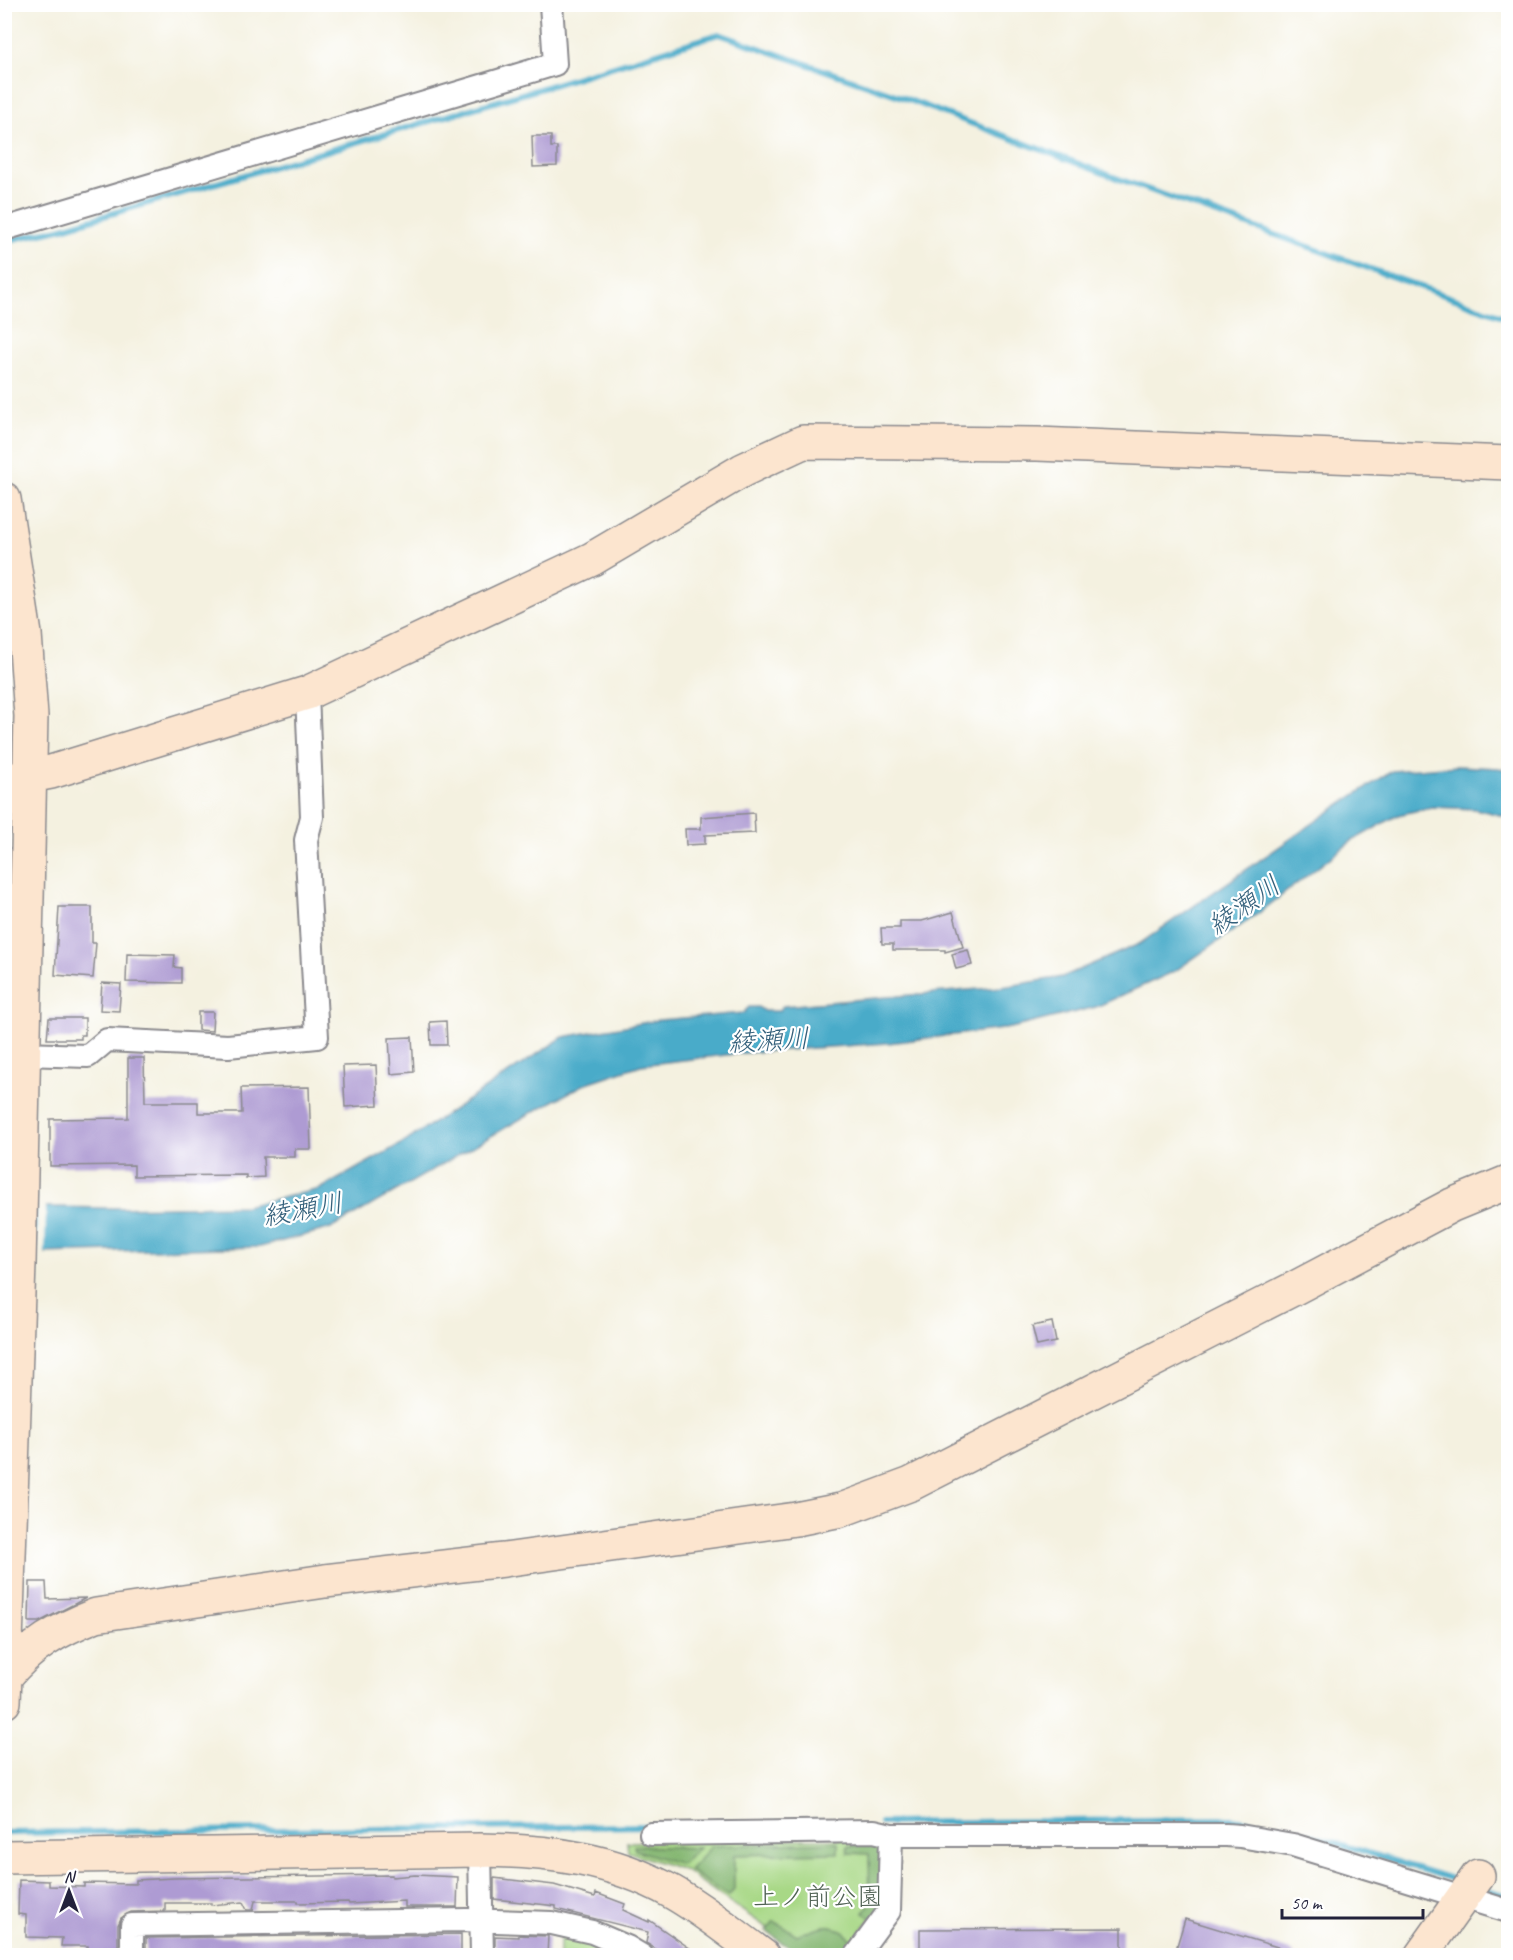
<svg xmlns="http://www.w3.org/2000/svg" width="1513" height="1960" viewBox="0 0 1513 1960" font-family="Caveat,'Klee One',sans-serif">
  <style>
    .green { fill: #a8d886; stroke: #657d60; stroke-width: 1.5 }
    .forest { fill: #86b873; stroke: #546d57; stroke-width: 1.5 }
    .water { fill: #4aabc9; stroke: #366682; stroke-width: 1.5 }
    .pier { fill: #f4f1e0 }
    .lines { fill: none; stroke-linecap: round; stroke-linejoin: round }
    .stream { stroke: #4aabc9; stroke-width: 6 }
    .building { fill: #ae9bd3 }
    .street-casing { stroke: #8b8a8e; stroke-width: 26 }
    .secondary-casing { stroke: #8b8a8e; stroke-width: 36 }
    .street { stroke: #fff; stroke-width: 22 }
    .secondary { stroke: #fce5cf; stroke-width: 33 }
    .labels { text-anchor: middle; stroke-width: 4.5; stroke-linejoin: round; paint-order: stroke }
    .park-label { font-size: 26px; fill: #516255; stroke: #fff }
    .water-label { font-size: 27px; font-style: italic; fill: #34607b; stroke: #fff }
  </style>
  <rect width="100%" height="100%" fill="#fff"/>
  <filter id="ink" filterUnits="userSpaceOnUse"><feTurbulence type="fractalNoise" baseFrequency=".0167" numOctaves="2"/><feDisplacementMap in="SourceGraphic" scale="12" xChannelSelector="R" yChannelSelector="G"/><feConvolveMatrix kernelMatrix="1 2 1 2 8 2 1 2 1" color-interpolation-filters="sRGB"/></filter>
  <filter id="wash" filterUnits="userSpaceOnUse"><feTurbulence type="fractalNoise" baseFrequency=".008" numOctaves="4" result="noise"/><feDisplacementMap in="SourceGraphic" scale="24" xChannelSelector="R" yChannelSelector="G"/><feGaussianBlur stdDeviation="1.35" result="paint"/><feColorMatrix in="noise" values="0 0 0 0 0 0 0 0 0 0 0 0 0 0 0 0 0 1.4 0 .05"/><feComposite in="paint" operator="in"/></filter>
  <g filter="url(#wash)">
    <rect width="100%" height="100%" fill="#f4f1e0"/>
    <path class="green" d="M 873,1838 L 880,1846 L 880,1906 L 843,1955 L 806,1955 L 684,1870 L 628,1852 L 627,1842 Z
      M 560,1935 L 588,1941 L 614,1952 L 614,1955 L 560,1955 Z"/>
    <path class="forest" d="M 838,1842 L 838,1853 L 734,1855 L 734,1890 L 728,1896 L 689,1870 L 712,1846 Z
      M 634,1846 L 699,1848 L 681,1864 L 635,1850 Z
      M 847,1846 L 884,1846 L 884,1905 L 874,1919 L 864,1913 L 870,1902 L 869,1854 L 848,1853 Z
      M 774,1921 L 797,1935 C 828,1924 831,1919 856,1943 L 846,1955 L 800,1955 L 766,1931 Z"/>
    <path class="water" d="M 1457,766 L 1499,768 L 1508,771 L 1508,817 L 1475,809 L 1432,807 L 1398,815 L 1352,841 L 1259,913 L 1175,971 L 1096,1007 L 1011,1028 L 888,1043 L 743,1053 L 641,1065 L 587,1083 L 531,1113 L 332,1228 L 260,1247 L 5,1254 L 4,1206 L 107,1208 L 245,1206 L 320,1189 L 406,1141 L 563,1037 L 659,1020 L 743,1013 L 749,1007 L 758,1007 L 764,1011 L 779,1011 L 783,1006 L 1002,987 L 1062,977 L 1139,944 L 1342,803 L 1392,771 Z"/>
    <path class="pier" d="M 37,1204 L 46,1204 L 45,1255 L 36,1255 Z"/>
    <g class="lines">
      <path class="stream" d="M 4,241 L 59,229 L 539,89 L 719,34 L 896,95 L 1119,179 L 1508,318
        M 881,1823 L 1233,1819 L 1295,1830 L 1462,1882
        M 4,1833 L 652,1826
        M 1480,1888 L 1508,1896"/>
    </g>
    <g id="blocks">
      <path class="building" d="M 532,136 L 551,136 L 551,147 L 557,147 L 557,166 L 533,167 Z
        M 754,813 L 755,833 L 705,835 L 705,844 L 686,845 L 685,829 L 701,829 L 701,817 Z
        M 59,907 L 92,907 L 92,943 L 96,943 L 93,978 L 55,975 Z
        M 953,912 L 963,947 L 945,952 L 945,950 L 893,950 L 893,944 L 882,944 L 881,928 L 900,928 L 900,921 L 922,921 Z
        M 968,950 L 972,965 L 956,969 L 952,954 Z
        M 127,954 L 175,955 L 174,967 L 181,968 L 181,983 L 126,982 Z
        M 102,983 L 121,984 L 119,1011 L 100,1010 Z
        M 198,1012 L 213,1012 L 212,1031 L 198,1030 Z
        M 49,1018 L 85,1018 L 85,1035 L 81,1035 L 81,1039 L 47,1039 Z
        M 446,1021 L 447,1045 L 431,1045 L 430,1022 Z
        M 412,1037 L 414,1072 L 391,1074 L 389,1038 Z
        M 128,1058 L 144,1058 L 145,1102 L 198,1102 L 198,1113 L 242,1113 L 241,1088 L 309,1087 L 311,1149 L 295,1149 L 295,1157 L 263,1157 L 264,1177 L 246,1178 L 246,1175 L 134,1176 L 134,1165 L 50,1166 L 50,1119 L 128,1118 Z
        M 376,1065 L 378,1105 L 345,1107 L 343,1066 Z
        M 1052,1322 L 1056,1342 L 1037,1346 L 1032,1326 Z
        M 30,1582 L 46,1582 L 47,1599 L 86,1598 L 39,1622 L 29,1622 Z
        M 392,1875 L 392,1877 L 415,1875 L 458,1877 L 457,1907 L 405,1907 L 405,1901 L 349,1904 L 348,1902 L 298,1903 L 298,1901 L 255,1901 L 253,1910 L 247,1910 L 243,1902 L 211,1905 L 211,1903 L 165,1903 L 165,1911 L 131,1912 L 121,1918 L 118,1925 L 118,1956 L 88,1956 L 88,1946 L 61,1946 L 62,1938 L 26,1937 L 26,1915 L 18,1914 L 19,1880 L 49,1881 L 49,1886 L 84,1887 L 84,1883 L 136,1884 L 136,1880 L 174,1878 Z
        M 494,1878 L 554,1885 L 595,1897 L 596,1893 L 625,1904 L 623,1910 L 649,1922 L 649,1920 L 701,1956 L 667,1956 L 646,1943 L 648,1932 L 556,1909 L 556,1906 L 494,1899 Z
        M 1185,1919 L 1294,1952 L 1293,1956 L 1174,1956 Z
        M 1122,1928 L 1122,1956 L 920,1956 L 920,1929 Z
        M 461,1934 L 461,1956 L 146,1956 L 146,1938 Z
        M 519,1935 L 548,1936 L 547,1956 L 495,1956 L 495,1936 L 519,1937 Z"/>
    </g>
  </g>
  <g filter="url(#ink)">
    <use href="#blocks" fill-opacity="0" stroke="#8b8a8e" stroke-width="1.5"/>
    <g class="lines">
      <defs>
        <path id="street" d="M 4,229 L 555,64 L 551,4
          M 23,1054 L 88,1056 L 107,1040 L 228,1046 L 317,1037 L 306,840 L 312,817 L 307,693
          M 651,1834 L 874,1831 L 891,1835 L 1226,1835 L 1240,1836 L 1293,1845 L 1508,1911
          M 480,1850 L 482,1956
          M 132,1956 L 132,1925 L 467,1920 L 552,1923 L 592,1932 L 627,1947 L 642,1956
          M 856,1956 L 889,1911 L 891,1835"/>
        <path id="secondary" d="M 4,499 L 25,634 L 31,716 L 19,1264 L 4,1702
          M 4,781 L 51,772 L 307,693 L 592,559 L 743,470 L 803,442 L 1037,444 L 1508,463
          M 5,1677 C 31,1645 58,1630 96,1615 L 325,1581 L 504,1560 L 796,1519 L 841,1510 L 911,1484 L 1293,1289 L 1452,1205 L 1508,1182
          M 4,1857 L 480,1850 C 549,1851 611,1858 672,1892 C 704,1910 733,1934 763,1956
          M 1421,1956 L 1478,1876"/>
      </defs>
      <use href="#street" class="street-casing"/>
      <use href="#secondary" class="secondary-casing"/>
      <use href="#street" class="street"/>
      <use href="#secondary" class="secondary"/>
    </g>
  </g>
  <g class="labels">
    <g class="park-label">
      <text x="818" y="1905">上ノ前公園</text>
    </g>
    <g class="water-label">
      <text transform="translate(1244 905) rotate(-35)" y="9">綾瀬川</text>
      <text transform="translate(769 1040) rotate(-3)" y="9">綾瀬川</text>
      <text transform="translate(303 1209) rotate(-10)" y="9">綾瀬川</text>
    </g>
  </g>
  <rect width="1513" height="1960" fill="none" stroke="#fff" stroke-width="24"/>
  <g transform="translate(69 1891)" stroke="#ffffff" stroke-width="4.5" paint-order="stroke">
  <path d="M0-4.5L10 22L0 15L-10 22Z" fill="#22223b"/>
  <text y="-9" font-size="16" font-weight="bold" text-anchor="middle" fill="#22223b">N</text>
  </g>
  <path d="M1282 1909v9h141v-9" fill="none" stroke="#22223b" stroke-width="3"/>
  <text x="1291" y="1909" font-size="18" fill="#22223b" stroke="#ffffff" stroke-width="4.5" paint-order="stroke">50 m</text>
</svg>
